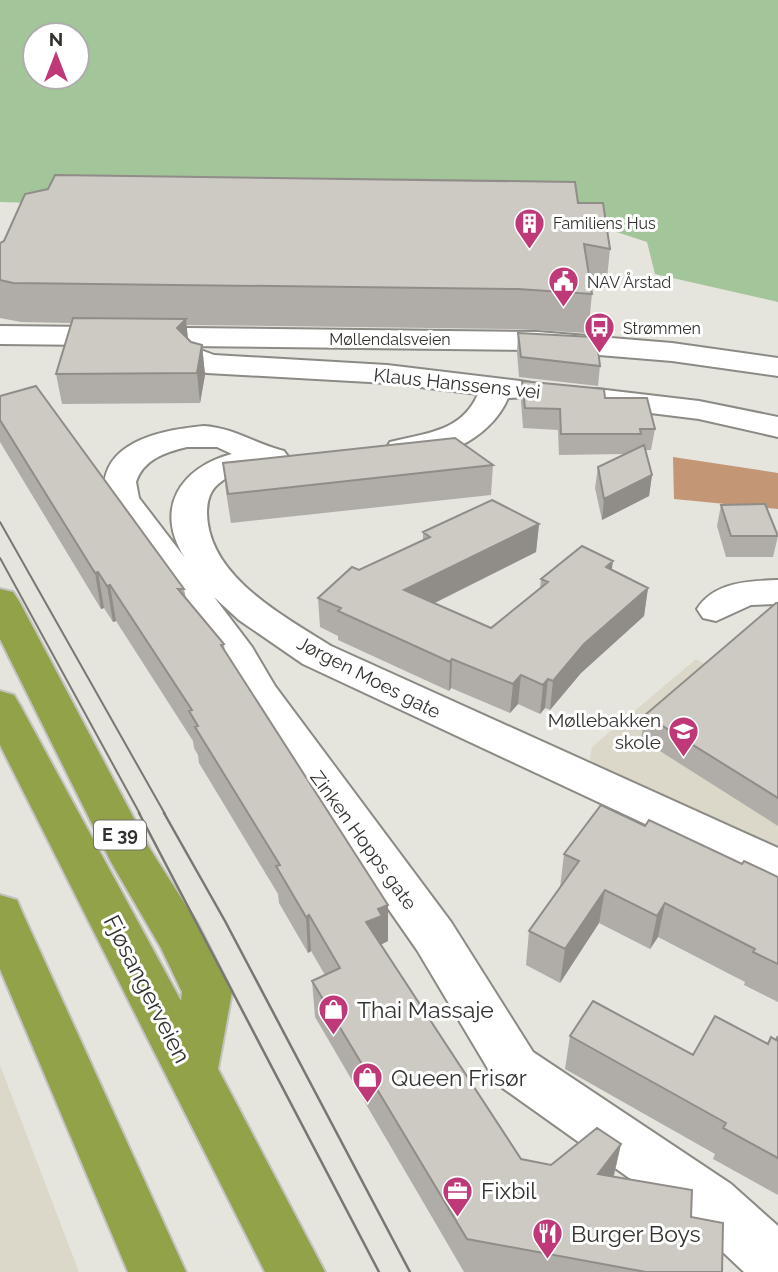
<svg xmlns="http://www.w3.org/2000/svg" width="778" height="1272" viewBox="0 0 778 1272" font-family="Raleway,sans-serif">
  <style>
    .built { fill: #dbd8ca }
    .forest { fill: #c39676 }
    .water { fill: #a3c59a; fill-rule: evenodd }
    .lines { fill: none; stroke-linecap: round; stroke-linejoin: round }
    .minor-casing { stroke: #8c8a84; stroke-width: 4 }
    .highway-casing { stroke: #c2c2c1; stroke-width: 4 }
    .minor { fill: #fff; fill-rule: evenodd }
    .highway { fill: #92a248; fill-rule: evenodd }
    .tram-far1 { stroke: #787773; stroke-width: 2 }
    .tram { stroke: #787773; stroke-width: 2.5 }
    .wall { fill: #b0ada8 }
    .shaded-wall { fill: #908d88 }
    .building { fill: #cdc9c3; stroke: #908d88; stroke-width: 2 }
    .labels { text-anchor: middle; stroke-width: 6; stroke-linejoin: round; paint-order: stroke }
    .far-poi-label { font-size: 16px; fill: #32322f; stroke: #fff; text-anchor: start }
    .far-street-label { font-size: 16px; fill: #32322f; stroke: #fff }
    .shield { fill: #fff; stroke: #70706d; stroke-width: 2 }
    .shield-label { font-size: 18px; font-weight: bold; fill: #32322f }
    .street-label { font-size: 19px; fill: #32322f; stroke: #fff }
    .poi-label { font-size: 19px; fill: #32322f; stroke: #fff; text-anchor: end }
    .near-street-label { font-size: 23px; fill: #32322f; stroke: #fff }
    .near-poi-label { font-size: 23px; fill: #32322f; stroke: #fff; text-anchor: start }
  </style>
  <rect width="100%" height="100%" fill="#e5e4dd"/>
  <path class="built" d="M 696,659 L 778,708 L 778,857 L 588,770 L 592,747 Z
    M 0,1065 L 79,1272 L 0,1272 Z"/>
  <path class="forest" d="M 673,457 L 778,473 L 778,509 L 674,499 Z"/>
  <path class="water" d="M 0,0 L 778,0 L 778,302 L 655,274 L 647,242 L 577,219 L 0,202 ZM 35,35 L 77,35 L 77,77 L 35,77 Z"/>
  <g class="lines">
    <defs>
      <path id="minor" d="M 0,326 L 538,332 L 672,343 L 778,358 L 778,376 L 672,361 L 538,350 L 0,344 Z
        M 198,349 L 214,355 L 387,365 L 520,381 L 531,383 L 536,390 L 531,397 L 508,398 C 491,439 434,467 390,456 L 386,449 L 390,442 C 425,433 462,432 478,394 L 387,383 L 207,373 L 196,370 L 183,358 L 187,352 Z
        M 597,389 L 699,401 L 778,417 L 778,437 L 699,419 L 586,405 L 581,398 L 586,391 Z
        M 204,426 C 234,428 256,444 284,451 L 289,458 L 284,465 C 263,470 240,468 222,481 C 210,489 207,500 207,513 C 208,577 284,616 331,646 L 778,848 L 778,886 L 303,664 L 239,620 L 214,597 L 252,647 L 275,686 L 451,922 L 533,1052 L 731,1184 L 778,1226 L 778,1272 L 744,1272 L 691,1222 L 497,1084 L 417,950 L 247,706 L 222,662 L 105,499 C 96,442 161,430 204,426 ZM 187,447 L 217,447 L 232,454 C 181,467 153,509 185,558 L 139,498 L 136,482 C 143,460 165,452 187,447 Z
        M 778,580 L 778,604 L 751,605 L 716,621 L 703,618 L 697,609 C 714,582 749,581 778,580 Z"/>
      <path id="highway" d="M 0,589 L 13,592 L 19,601 L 150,849 L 197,923 L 232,992 L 218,1069 L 325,1272 L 265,1272 L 0,745 L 0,691 L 14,695 L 20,705 L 181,1001 L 182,992 L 161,948 L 111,862 L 0,639 Z
        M 0,895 L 17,900 L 23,914 L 186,1272 L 128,1272 L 0,969 Z"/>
    </defs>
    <use href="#minor" class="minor-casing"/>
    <use href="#highway" class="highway-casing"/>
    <use href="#minor" class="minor"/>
    <use href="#highway" class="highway"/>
    <path class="tram-far1" d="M 0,522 L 165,814
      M 0,558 L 140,814"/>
    <path class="tram" d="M 139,813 L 379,1272
      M 164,813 L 225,921 L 410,1272"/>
  </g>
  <path class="wall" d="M 578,203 L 610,249 L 606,288 L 590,285 L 592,294 L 588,333 L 515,329 L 186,325 L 188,339 L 191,342 L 202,345 L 205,375 L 200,403 L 62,404 L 56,374 L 71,323 L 21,322 L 0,318 L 0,243 Z
    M 518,333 L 600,366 L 598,386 L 519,377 L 517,352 Z
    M 522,381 L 605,398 L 655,429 L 651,450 L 645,450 L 652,475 L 649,496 L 602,520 L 595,488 L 598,467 L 624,454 L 559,455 L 558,430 L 523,428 L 521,401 Z
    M 0,396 L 184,589 L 186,598 L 224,644 L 225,652 L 388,905 L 388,941 L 382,944 L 382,947 L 521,1159 L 551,1165 L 621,1144 L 614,1176 L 691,1217 L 722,1272 L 464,1272 L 315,1017 L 312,981 L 325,975 L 311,951 L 308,953 L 279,903 L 278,894 L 199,763 L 198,755 L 194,748 L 193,741 L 116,621 L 113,622 L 104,608 L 101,609 L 0,442 Z
    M 223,463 L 493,465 L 491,495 L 231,523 L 226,492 Z
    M 721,505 L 778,536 L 773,557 L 726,557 L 717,526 Z
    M 539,524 L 536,552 L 435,603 L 491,628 L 540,589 L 541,579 L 611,569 L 648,588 L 644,616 L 581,673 L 550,710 L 545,708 L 540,714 L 518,704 L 510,713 L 451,688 L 449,691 L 338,640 L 338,636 L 320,627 L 318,598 L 359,570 L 423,541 L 423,532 Z
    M 778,603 L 778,826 L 641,739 L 645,715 Z
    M 645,826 L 742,864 L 778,877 L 778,1002 L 744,985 L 745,982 L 658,937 L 650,949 L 599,923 L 560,983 L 526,965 L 529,931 L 560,888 L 564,854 Z
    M 570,1036 L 693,1055 L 768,1044 L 776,1040 L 778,1036 L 778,1195 L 713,1159 L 715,1154 L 565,1069 Z"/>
  <path class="shaded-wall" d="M 186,319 L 189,349 L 177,328 Z
    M 202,345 L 205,375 L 200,403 L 197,373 Z
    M 652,475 L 649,496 L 602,520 L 604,499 Z
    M 539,524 L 536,552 L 404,618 L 404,590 Z
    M 613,561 L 609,590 L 606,567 Z
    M 98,572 L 104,608 L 101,609 L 95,573 Z
    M 110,585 L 116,621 L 113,622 L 107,586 Z
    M 648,588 L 644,616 L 581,673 L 550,710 L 553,681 L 584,644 Z
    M 452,659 L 451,688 L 449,691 L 450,662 Z
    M 521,675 L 518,704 L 510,713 L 513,684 Z
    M 548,679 L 545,708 L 540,714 L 543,685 Z
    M 605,890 L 599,923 L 560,983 L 565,949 Z
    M 665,903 L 658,937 L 650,949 L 657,916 Z
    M 388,905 L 388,941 L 382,944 L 382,952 L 366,922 L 378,909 Z
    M 309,915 L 311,951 L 308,953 L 306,917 Z
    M 621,1144 L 613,1178 L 598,1174 Z"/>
  <path class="building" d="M 55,175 L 575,182 L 578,203 L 603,203 L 610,249 L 584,244 L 592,294 L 518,289 L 13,283 L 0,280 L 0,243 L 4,241 L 25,194 L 48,189 Z
    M 73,318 L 186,319 L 177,328 L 191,342 L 202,345 L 197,373 L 56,374 Z
    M 518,333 L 593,337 L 597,341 L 600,366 L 521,357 Z
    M 522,381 L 604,389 L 605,398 L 647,398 L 655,429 L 640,429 L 641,434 L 561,434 L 560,409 L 525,408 Z
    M 36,386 L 184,589 L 178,589 L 224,644 L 221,645 L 388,905 L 378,909 L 382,916 L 366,922 L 521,1159 L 551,1165 L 597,1128 L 621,1144 L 598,1174 L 692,1190 L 691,1217 L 723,1223 L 722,1272 L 646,1272 L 467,1239 L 312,981 L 340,968 L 309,915 L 306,917 L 276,866 L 280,865 L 195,727 L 198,726 L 189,711 L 192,710 L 110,585 L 107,586 L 98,572 L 95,573 L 0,420 L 0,396 Z
    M 455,438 L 493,465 L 228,494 L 223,463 Z
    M 644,445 L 652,475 L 604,499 L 598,467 Z
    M 492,500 L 539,524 L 404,590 L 491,628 L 548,582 L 541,579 L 582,546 L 613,561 L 606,567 L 648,588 L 584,644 L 553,681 L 548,679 L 543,685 L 521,675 L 513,684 L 452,659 L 450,662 L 338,611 L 341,608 L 318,598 L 352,567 L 359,570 L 430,537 L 423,532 Z
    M 765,504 L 778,536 L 731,536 L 721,505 Z
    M 776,603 L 778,603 L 778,798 L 645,715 Z
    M 601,805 L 645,826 L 649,820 L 742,864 L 744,861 L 778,877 L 778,964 L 753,952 L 755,949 L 665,903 L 657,916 L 605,890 L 565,949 L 529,931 L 579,861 L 564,854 Z
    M 593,1001 L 693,1055 L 715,1016 L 768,1044 L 771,1037 L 776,1040 L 778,1036 L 778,1158 L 723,1128 L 726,1123 L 570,1036 Z"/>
  <defs>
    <symbol id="building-pin" viewBox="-11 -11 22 30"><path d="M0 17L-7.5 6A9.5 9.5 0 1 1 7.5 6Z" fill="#bf3877" stroke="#fff"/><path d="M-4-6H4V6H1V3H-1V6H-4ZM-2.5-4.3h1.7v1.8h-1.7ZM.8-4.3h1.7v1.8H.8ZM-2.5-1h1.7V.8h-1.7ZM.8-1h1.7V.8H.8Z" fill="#fff"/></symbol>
    <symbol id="civic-pin" viewBox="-11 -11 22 30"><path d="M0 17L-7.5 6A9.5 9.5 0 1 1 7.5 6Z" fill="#bf3877" stroke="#fff"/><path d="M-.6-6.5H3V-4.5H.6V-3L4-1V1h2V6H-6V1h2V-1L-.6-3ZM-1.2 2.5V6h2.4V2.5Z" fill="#fff"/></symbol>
    <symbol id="bus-pin" viewBox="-11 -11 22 30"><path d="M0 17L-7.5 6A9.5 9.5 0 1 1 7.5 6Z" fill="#bf3877" stroke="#fff"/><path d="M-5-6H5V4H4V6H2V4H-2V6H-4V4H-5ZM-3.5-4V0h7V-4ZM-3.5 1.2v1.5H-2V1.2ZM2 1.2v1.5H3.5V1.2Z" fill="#fff"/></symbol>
    <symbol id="school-pin" viewBox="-11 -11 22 30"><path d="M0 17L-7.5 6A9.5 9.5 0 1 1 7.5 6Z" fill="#bf3877" stroke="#fff"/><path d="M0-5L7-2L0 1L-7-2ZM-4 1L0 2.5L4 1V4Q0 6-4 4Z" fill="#fff"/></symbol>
    <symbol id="shop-pin" viewBox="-11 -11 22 30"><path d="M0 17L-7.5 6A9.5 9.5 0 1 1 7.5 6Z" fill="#bf3877" stroke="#fff"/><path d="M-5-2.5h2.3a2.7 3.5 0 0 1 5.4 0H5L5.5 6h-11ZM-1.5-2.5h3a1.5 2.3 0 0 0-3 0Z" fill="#fff"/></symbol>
    <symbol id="office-pin" viewBox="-11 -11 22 30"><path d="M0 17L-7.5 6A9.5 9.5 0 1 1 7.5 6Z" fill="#bf3877" stroke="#fff"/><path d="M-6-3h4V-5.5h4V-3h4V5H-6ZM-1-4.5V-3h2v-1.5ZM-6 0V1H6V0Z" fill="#fff"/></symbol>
    <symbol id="restaurant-pin" viewBox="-11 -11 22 30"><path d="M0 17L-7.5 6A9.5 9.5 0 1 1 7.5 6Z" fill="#bf3877" stroke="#fff"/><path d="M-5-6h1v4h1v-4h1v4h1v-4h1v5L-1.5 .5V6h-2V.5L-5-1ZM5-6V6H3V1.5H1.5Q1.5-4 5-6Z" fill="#fff"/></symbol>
  </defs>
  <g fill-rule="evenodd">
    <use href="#building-pin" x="512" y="206" width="35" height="47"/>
    <use href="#civic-pin" x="546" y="264" width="35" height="47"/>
    <use href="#bus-pin" x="582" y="310" width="35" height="47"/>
    <use href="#school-pin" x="666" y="714" width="35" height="47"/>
    <use href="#shop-pin" x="316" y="992" width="35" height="47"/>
    <use href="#shop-pin" x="350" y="1060" width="35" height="47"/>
    <use href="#office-pin" x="440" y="1174" width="35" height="47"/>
    <use href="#restaurant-pin" x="530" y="1216" width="35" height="47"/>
  </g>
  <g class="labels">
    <g class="far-poi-label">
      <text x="553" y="229">Familiens Hus</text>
      <text x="587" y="288">NAV Årstad</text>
      <text x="623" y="334">Strømmen</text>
    </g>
    <g class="far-street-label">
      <text x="390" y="345">Møllendalsveien</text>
    </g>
    <rect class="shield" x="94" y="820.5" width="52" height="29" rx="5"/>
    <g class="shield-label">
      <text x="120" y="841">E 39</text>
    </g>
    <g class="street-label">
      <text transform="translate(457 383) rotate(6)" y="7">Klaus Hanssens vei</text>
      <text transform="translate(369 677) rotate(27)" y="7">Jørgen Moes gate</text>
      <text transform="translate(364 840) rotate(54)" y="7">Zinken Hopps gate</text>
    </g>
    <g class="poi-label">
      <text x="661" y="727">Møllebakken<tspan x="661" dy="22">skole</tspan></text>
    </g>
    <g class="near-street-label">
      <text transform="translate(147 989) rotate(63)" y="8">Fjøsangerveien</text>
    </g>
    <g class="near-poi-label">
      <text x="357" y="1018">Thai Massaje</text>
      <text x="391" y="1086">Queen Frisør</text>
      <text x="481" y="1199">Fixbil</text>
      <text x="571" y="1242">Burger Boys</text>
    </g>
  </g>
  <g transform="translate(56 56)"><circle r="33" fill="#ffffff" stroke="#adadac" stroke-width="2"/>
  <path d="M0-5L12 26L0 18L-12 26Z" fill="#bf3877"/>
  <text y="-10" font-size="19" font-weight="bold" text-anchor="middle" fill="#32322f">N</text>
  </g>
</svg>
